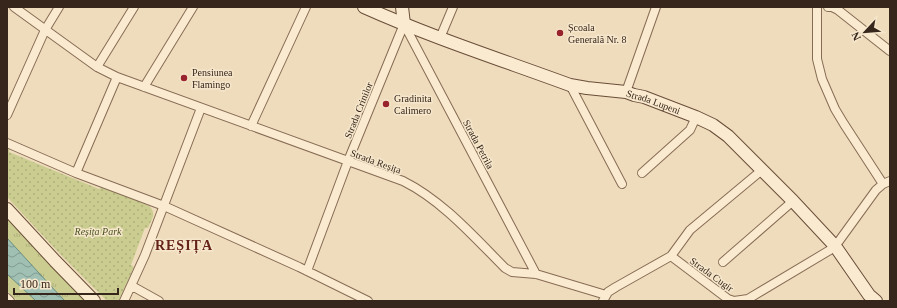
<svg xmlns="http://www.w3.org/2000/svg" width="897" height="308" viewBox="0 0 897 308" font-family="'Times New Roman',serif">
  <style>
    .grass { fill: url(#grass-tufts) }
    .park { fill: url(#park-dots) }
    .water { fill: url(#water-waves); stroke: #688e81 }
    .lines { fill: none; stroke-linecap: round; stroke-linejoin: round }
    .street-casing { stroke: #876c55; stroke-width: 10 }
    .secondary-casing { stroke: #694d39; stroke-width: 14 }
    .street { stroke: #faeacf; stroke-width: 8 }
    .secondary { stroke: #faeacf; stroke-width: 12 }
    .poi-dot { fill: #98232d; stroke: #f6e7cc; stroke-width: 1.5 }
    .labels { text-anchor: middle; stroke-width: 3; stroke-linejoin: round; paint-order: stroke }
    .poi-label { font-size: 10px; fill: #36261b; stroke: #f6e7cc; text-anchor: start }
    .street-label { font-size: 10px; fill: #36261b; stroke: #f6e7cc }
    .park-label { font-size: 10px; font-style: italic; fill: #4a5320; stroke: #f6e7cc }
    .district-label { font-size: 14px; font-weight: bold; letter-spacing: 1px; fill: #642218; stroke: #f6e7cc }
  </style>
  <defs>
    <pattern id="grass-tufts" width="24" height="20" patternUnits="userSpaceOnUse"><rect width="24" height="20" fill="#cbcd90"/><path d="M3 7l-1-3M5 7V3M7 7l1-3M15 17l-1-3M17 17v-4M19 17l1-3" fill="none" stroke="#afb07c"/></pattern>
    <pattern id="park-dots" width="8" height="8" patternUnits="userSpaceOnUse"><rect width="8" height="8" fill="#cbcd90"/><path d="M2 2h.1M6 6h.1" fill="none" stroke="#afb07c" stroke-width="1.8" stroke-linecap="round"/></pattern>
    <pattern id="water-waves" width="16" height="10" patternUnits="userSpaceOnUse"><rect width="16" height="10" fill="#a0c0b4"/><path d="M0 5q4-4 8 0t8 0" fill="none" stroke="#839c92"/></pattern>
  </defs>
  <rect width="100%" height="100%" fill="#efdcbc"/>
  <path class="grass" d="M 7,213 L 90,301 L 17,301 L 7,291 Z"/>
  <path class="park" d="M 7,146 L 10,147 L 9,152 L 99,189 L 103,186 L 149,206 C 157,213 152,219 148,228 L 145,228 L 131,265 L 134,267 L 119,300 L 116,301 L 107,301 L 60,254 L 7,197 Z"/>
  <path class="water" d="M 7,238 L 49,284 L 65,301 L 36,301 L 7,274 Z"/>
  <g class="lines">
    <defs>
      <path id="street" d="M 14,7 L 97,67 L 117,77 L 403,181 C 443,201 474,237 505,268 L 512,272 L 536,274 L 606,295
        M 817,7 L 817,59 L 822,79 L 835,109 L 844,124 L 883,184
        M 828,7 L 832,7 L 838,10 L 890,51
        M 404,24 L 536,274
        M 440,38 L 453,7
        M 97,67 L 134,7
        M 570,85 L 622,184
        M 144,87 L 193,7
        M 626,92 L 656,7
        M 7,115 L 45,30 L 59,7
        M 251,126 L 306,7
        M 7,143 L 76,173 L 164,206 L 299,267 L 368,301
        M 76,173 L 117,77
        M 642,173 L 690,130 L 696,117
        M 671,256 L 690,230 L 762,170
        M 723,262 L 793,201
        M 307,271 L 348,161 L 404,24
        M 132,286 L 159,301
        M 7,298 L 10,301
        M 124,301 L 145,255 L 201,108
        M 603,301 L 608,292 L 616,287 L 671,256 L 728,299 L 734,301 L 748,299 L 830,250 L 839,241 L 876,190 L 883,184 L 890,181"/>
      <g id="secondary">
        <path id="s1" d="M 364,7 C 431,37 502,60 570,85 L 587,88 L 626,92 L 634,95 L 644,97 L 696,117 L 713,125 L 728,136 L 793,201 L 835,246 L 869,295 L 876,301"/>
        <path d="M 402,7 L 404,24"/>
        <path d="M 7,209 L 55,261 L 94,301"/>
      </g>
    </defs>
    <use href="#street" class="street-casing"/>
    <use href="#secondary" class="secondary-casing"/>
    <use href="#street" class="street"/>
    <use href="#secondary" class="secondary"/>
  </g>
  <g class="poi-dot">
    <circle cx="560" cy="33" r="4"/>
    <circle cx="184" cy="78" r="4"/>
    <circle cx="386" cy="104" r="4"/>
  </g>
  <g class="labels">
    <g class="poi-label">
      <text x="568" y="31">Școala<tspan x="568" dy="12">Generală Nr. 8</tspan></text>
      <text x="192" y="76">Pensiunea<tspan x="192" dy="12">Flamingo</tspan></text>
      <text x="394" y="102">Gradinita<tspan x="394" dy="12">Calimero</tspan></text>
    </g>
    <g class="street-label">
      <text dy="4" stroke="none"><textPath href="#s1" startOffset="306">Strada Lupeni</textPath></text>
      <text transform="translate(358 110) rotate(-68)" y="4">Strada Crinilor</text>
      <text transform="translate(479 144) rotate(62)" y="4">Strada Petrila</text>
      <text transform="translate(376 161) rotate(20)" y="4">Strada Reșița</text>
      <text transform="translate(712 274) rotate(36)" y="4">Strada Cugir</text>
    </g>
    <g class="park-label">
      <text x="98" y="235">Reșița Park</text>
    </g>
    <g class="district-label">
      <text x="184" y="250">REȘIȚA</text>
    </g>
  </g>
  <rect width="897" height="308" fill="none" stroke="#36261b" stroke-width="16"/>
  <g transform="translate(865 32) rotate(244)" stroke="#f6e7cc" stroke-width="3" paint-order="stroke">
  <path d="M0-3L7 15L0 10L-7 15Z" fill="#36261b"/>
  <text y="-6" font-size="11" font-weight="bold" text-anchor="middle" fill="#36261b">N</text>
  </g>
  <path d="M14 288v6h104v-6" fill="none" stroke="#36261b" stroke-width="2"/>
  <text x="20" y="288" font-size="12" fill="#36261b" stroke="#f6e7cc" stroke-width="3" paint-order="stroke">100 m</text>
</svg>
